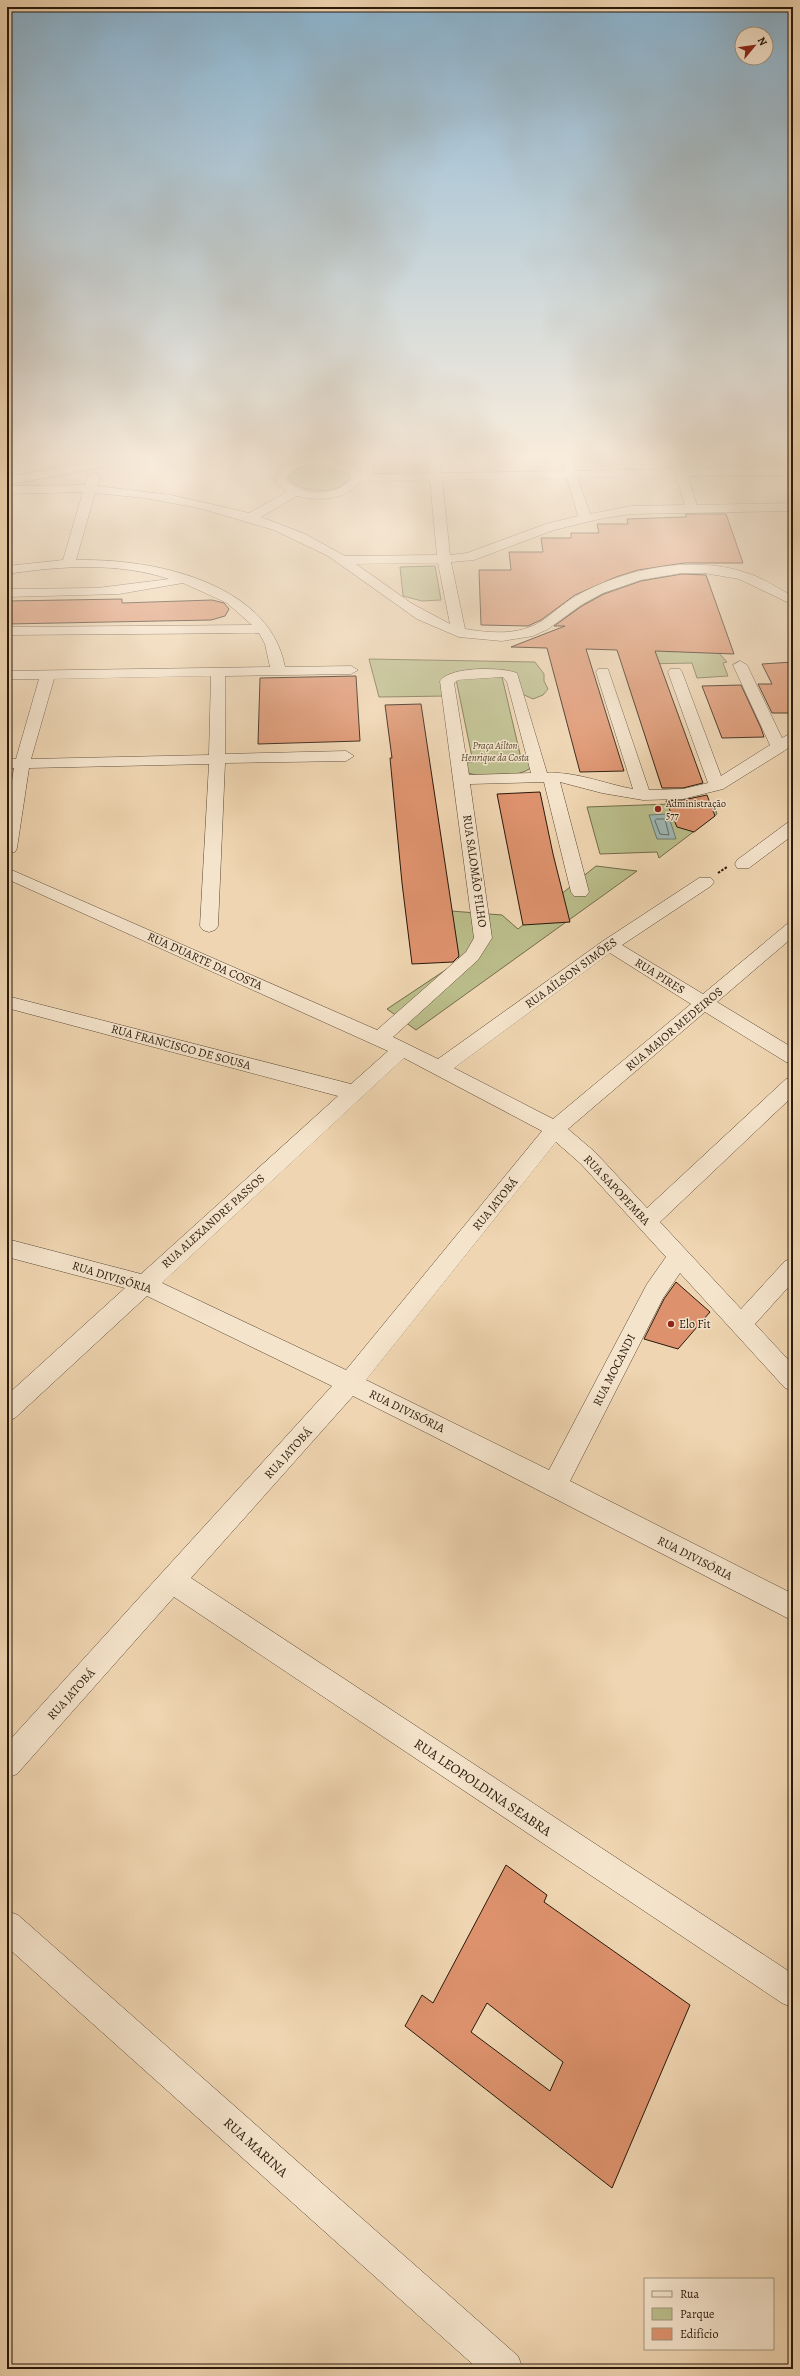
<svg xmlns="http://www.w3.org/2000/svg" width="800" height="2376" viewBox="0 0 800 2376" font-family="Alegreya,serif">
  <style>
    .green { fill: #babd8a; stroke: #726b4a }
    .water { fill: #9cb7b4; stroke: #6e7870 }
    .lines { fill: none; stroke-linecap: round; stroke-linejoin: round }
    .shore { stroke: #626860; stroke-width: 1 }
    .building { fill: #dd926d; stroke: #29190b; fill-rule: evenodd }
    .minor-casing { stroke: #5a4834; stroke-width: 1 }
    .path { stroke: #29190b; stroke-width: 2; stroke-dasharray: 2.5 1.5; stroke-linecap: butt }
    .minor { fill: #f5e4cc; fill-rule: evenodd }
    .poi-dot { fill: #8f2418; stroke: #f5e4cc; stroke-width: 1.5 }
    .labels { text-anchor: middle; stroke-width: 3; stroke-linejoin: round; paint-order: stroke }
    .far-park-label { font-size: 10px; font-style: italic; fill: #544a31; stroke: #f5e4cc }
    .far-poi-label { font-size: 10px; fill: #29190b; stroke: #f5e4cc; text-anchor: start }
    .street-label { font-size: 12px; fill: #29190b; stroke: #f5e4cc }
    .poi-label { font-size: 12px; fill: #29190b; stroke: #f5e4cc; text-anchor: start }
    .near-street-label { font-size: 14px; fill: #29190b; stroke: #f5e4cc }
  </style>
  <rect width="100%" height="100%" fill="#efd5b1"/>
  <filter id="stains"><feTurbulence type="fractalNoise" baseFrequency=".005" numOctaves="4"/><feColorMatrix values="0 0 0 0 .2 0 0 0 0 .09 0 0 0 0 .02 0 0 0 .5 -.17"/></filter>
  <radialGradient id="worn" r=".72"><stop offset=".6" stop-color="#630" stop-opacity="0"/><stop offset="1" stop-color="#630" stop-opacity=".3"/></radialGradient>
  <path class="green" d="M 315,463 C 328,465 347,463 352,478 C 346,481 340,488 333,489 C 319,493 299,489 289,480 L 290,472 Z
    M 435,566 L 441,600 L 422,601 L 403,596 L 400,567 Z
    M 663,576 L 684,592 L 658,640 L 668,652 L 707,640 L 727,662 L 723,663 L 728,676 L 697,678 L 692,663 L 645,664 L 644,660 L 560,622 C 591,596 623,582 663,576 Z
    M 369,659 L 535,662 L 544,674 L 544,681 L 548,689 L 543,695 L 533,699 L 520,693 L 515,674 L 455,676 L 448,696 L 379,697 Z
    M 502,677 L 521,758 L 530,758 L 532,767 C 519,778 479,780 465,771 L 463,763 L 473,762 L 456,679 Z
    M 670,804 L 671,808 L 714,806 L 717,814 L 659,858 L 657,852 L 600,854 L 587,807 Z
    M 596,866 L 637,871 L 416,1030 L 387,1009 L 459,961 L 451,911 L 502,915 L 518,929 Z"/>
  <path class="water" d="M 668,814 L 676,839 L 657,839 L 649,815 Z"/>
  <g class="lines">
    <path class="shore" d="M 657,819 L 665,819 L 669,835 L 660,834 L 655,821 Z"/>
  </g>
  <path class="building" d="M 686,514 L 726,514 L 743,563 L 684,563 L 638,570 L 616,577 L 575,595 L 541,620 L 528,626 L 481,625 L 479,570 L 511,570 L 509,552 L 543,552 L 541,538 L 571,538 L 571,533 L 599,533 L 597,524 L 628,524 L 627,519 L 686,517 Z
    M 682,574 L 706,575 L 734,654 L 655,651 L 703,783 L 683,788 L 662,788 L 617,650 L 586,649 L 624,771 L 580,772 L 547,648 L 511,647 L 565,626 L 554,626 L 582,606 L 604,594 L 641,581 Z
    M 122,599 L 122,603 L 212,600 L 224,603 L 229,609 L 225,616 L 211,620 L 7,624 L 7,601 Z
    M 793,662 L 793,713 L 772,713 L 758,684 L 772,684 L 762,664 Z
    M 356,676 L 360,741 L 258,744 L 260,678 Z
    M 741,685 L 761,728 L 764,737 L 722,738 L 702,686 Z
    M 421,704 L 459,956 L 453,962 L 412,964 L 402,883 L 390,758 L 392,758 L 385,705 Z
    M 540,792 L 553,854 L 570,922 L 523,925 L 497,794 Z
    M 707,795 L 715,816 L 694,832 L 677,827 L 666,801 L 683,800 Z
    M 676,1282 L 710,1312 L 678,1349 L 644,1339 L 664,1299 Z
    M 506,1865 L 547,1895 L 544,1902 L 690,2005 L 612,2188 L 405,2026 L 422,1995 L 433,2003 ZM 487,2003 L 563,2062 L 550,2091 L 471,2032 Z"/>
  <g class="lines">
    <defs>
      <path id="minor" d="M 42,454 L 72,454 L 66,457 L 7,465 L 7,459 Z
        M 139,454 L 163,454 L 157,457 L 12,484 L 7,481 L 8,477 L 12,476 Z
        M 362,454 L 374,454 L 373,474 L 429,473 L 427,454 L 439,454 L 441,473 L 565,471 L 559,454 L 571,454 L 576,471 L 673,469 L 668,454 L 680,454 L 685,469 L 793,467 L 793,475 L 687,476 L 697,505 L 793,503 L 793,511 L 631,514 L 604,518 L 554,530 L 474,560 L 451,562 L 465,629 C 491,633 518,636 542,621 C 553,613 564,603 576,596 C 626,568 695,554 750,574 C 765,579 778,589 793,596 L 793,605 L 739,579 L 704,573 L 682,573 L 641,580 L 603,593 L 581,605 L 548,629 L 533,636 L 502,641 L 459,637 L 417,619 L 328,556 L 274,530 L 199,508 L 144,498 L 95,493 L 76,560 C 150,558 269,581 285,667 L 351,666 L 358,670 L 351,674 L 225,676 L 225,754 L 346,751 L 354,756 L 346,761 L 225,763 L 218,926 L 215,930 L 209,932 L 203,930 L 200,926 L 209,764 L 29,768 L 17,848 L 15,852 L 7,853 L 7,809 L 14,768 L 7,769 L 7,759 L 16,759 L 39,679 L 7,679 L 7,671 L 270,667 L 265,644 L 259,633 L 7,635 L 7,627 L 252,625 L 227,603 L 183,583 L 119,594 L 7,597 L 7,589 L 97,588 L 169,579 C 118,562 60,566 7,574 L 7,566 L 63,560 L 83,492 L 7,494 L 7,486 L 85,485 L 88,476 L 94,472 L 100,476 L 97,486 L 171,495 L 249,513 L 287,492 L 277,484 L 275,477 C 291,455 324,454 347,464 C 353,466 358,467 361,474 ZM 322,464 L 349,473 L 351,478 C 337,497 303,497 287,480 C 288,466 311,465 322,464 ZM 676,476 L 685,505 L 631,506 L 590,514 L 578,478 ZM 567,478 L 578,516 L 546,524 L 467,553 L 450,555 L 442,480 ZM 430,480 L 437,555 L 345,556 L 305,534 L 261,517 L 297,496 C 319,501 346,501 360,481 ZM 438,563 L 450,624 L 411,603 L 356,564 ZM 211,676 L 209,755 L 31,759 L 54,679 Z
        M 740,661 L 747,665 L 782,738 L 793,732 L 793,744 L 784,751 L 723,789 L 683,799 L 643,800 L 602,793 L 560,782 L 589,892 L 586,896 L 574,896 L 571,892 L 544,782 L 470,784 L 492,938 L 478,960 L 393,1037 L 438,1059 L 603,941 L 699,878 L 711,878 L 714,882 L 711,886 L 622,945 L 703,994 L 787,924 L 793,922 L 793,937 L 717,1002 L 793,1048 L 793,1064 L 786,1062 L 705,1012 L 568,1129 L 595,1152 L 647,1208 L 786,1079 L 793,1077 L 793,1096 L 660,1222 L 741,1309 L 785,1261 L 793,1258 L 793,1282 L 755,1324 L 793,1365 L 793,1391 L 785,1388 L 680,1273 L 663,1298 L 570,1481 L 793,1594 L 793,1621 L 431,1435 L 353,1396 L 191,1578 L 793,1974 L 793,2008 L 782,2003 L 174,1597 L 17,1774 L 7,1778 L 7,1743 L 332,1386 L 147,1296 L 15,1418 L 7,1421 L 7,1395 L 125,1288 L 7,1257 L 7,1239 L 141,1274 L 338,1096 L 7,1008 L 7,996 L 351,1084 L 388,1051 L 7,879 L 7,868 L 377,1030 L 466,952 L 474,938 L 440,681 C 450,666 502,667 517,673 L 547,773 C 575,771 605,784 633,789 L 596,672 L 598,669 L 608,669 L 649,790 L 683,789 L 708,783 L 668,672 L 670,669 L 680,669 L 682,672 L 721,776 L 770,745 L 733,665 ZM 503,677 L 507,682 L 531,773 L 469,775 L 454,683 L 458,680 ZM 610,953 L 691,1004 L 553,1119 L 454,1068 ZM 404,1058 L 542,1131 L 346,1370 L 162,1283 ZM 556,1142 L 581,1164 L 666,1257 L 647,1284 L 549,1470 L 366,1380 Z
        M 793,822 L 793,835 L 749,868 L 737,868 L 735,864 L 737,860 L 787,823 Z
        M 7,1911 L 18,1915 L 518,2356 L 523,2369 L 478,2369 L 7,1947 Z"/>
    </defs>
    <use href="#minor" class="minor-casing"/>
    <path class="path" d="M 718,873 L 727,867"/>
    <use href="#minor" class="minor"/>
  </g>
  <linearGradient id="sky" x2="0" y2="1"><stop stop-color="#89b5d3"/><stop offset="0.58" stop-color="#f8ecdc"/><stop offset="1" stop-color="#f8ecdc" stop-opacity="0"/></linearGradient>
  <rect width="800" height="786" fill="url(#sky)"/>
  <g class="poi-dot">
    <circle cx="658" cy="809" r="4"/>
    <circle cx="671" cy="1324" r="4"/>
  </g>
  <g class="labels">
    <g class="far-park-label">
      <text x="495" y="749">Praça Aílton<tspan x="495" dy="12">Henrique da Costa</tspan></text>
    </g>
    <g class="far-poi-label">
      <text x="666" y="807">Administração<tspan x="666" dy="12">577</tspan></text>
    </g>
    <g class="street-label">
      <text transform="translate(475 871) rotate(82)" y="4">RUA SALOMÃO FILHO</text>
      <text transform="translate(205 961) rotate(24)" y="4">RUA DUARTE DA COSTA</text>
      <text transform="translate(571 973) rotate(-36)" y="4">RUA AÍLSON SIMÕES</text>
      <text transform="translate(660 976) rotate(32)" y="4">RUA PIRES</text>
      <text transform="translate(674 1029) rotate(-40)" y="4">RUA MAJOR MEDEIROS</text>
      <text transform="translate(181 1047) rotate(15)" y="4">RUA FRANCISCO DE SOUSA</text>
      <text transform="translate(617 1190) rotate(47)" y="4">RUA SAPOPEMBA</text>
      <text transform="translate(495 1204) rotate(-51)" y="4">RUA JATOBÁ</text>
      <text transform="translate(213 1221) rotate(-42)" y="4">RUA ALEXANDRE PASSOS</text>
      <text transform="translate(112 1277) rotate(17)" y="4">RUA DIVISÓRIA</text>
      <text transform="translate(614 1370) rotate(-63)" y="4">RUA MOCANDI</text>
      <text transform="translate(407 1411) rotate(26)" y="4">RUA DIVISÓRIA</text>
      <text transform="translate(288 1453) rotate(-48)" y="4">RUA JATOBÁ</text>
      <text transform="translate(695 1558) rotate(27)" y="4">RUA DIVISÓRIA</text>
      <text transform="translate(71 1694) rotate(-48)" y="4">RUA JATOBÁ</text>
    </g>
    <g class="poi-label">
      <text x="679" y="1328">Elo Fit</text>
    </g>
    <g class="near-street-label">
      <text transform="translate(483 1787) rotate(34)" y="5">RUA LEOPOLDINA SEABRA</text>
      <text transform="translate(256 2147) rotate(42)" y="5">RUA MARINA</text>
    </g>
  </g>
  <rect width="800" height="2376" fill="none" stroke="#efd5b1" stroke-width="24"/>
  <rect x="8" y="8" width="784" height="2360" fill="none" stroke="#29190b" stroke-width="2"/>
  <rect x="12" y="12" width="776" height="2352" fill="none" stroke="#29190b"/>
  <rect x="644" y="2278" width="130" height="72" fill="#f5e4cc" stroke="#a3937f"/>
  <rect x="652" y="2291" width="20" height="6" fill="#f5e4cc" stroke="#a3937f"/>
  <text x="680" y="2298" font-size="12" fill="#29190b">Rua</text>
  <rect x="652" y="2308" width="20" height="12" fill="#babd8a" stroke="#a3937f"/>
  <text x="680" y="2318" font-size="12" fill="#29190b">Parque</text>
  <rect x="652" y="2328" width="20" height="12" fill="#dd926d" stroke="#a3937f"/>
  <text x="680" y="2338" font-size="12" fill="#29190b">Edifício</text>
  <g transform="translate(754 46) rotate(61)"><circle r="19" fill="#f5e4cc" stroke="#a3937f"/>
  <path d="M0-3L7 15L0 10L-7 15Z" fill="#8f2418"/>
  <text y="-6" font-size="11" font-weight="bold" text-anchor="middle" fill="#29190b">N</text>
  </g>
  <rect width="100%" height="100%" filter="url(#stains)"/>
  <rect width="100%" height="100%" fill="url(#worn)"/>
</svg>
